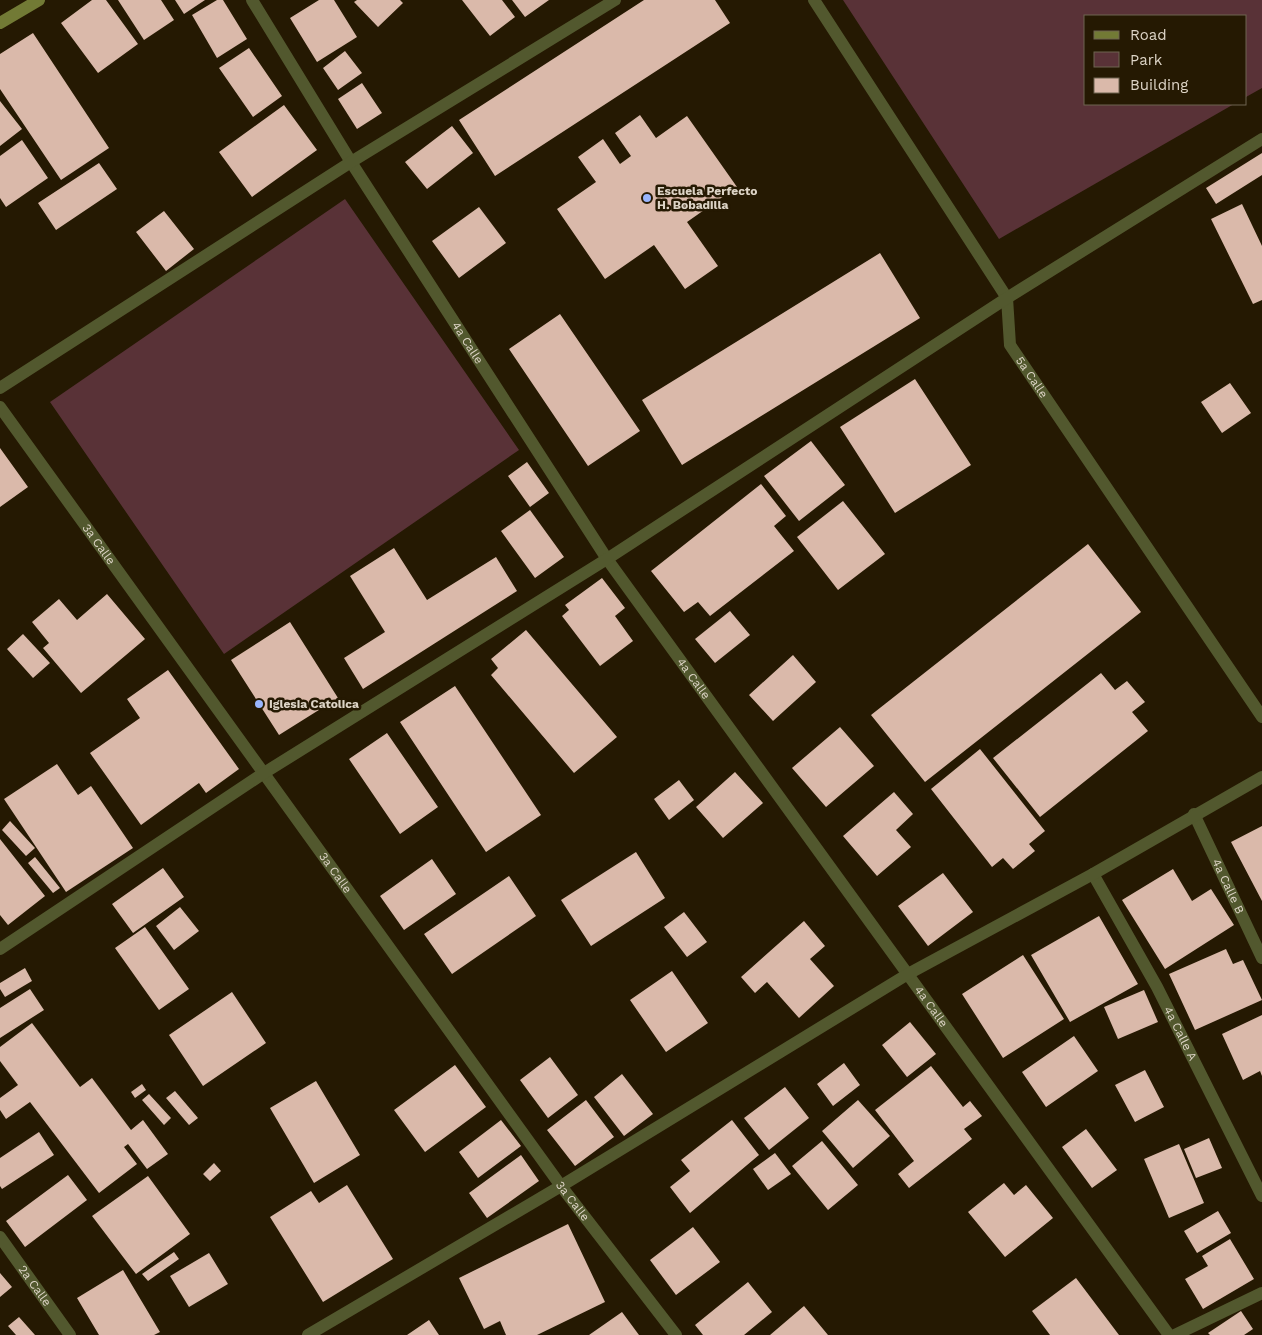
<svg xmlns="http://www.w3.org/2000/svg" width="1262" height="1335" viewBox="0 0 1262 1335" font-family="'Work Sans',sans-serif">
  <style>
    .green { fill: #593237 }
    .building { fill: #dab9aa }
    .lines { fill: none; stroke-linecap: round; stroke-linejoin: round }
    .lane { stroke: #52582e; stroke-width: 12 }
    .street { stroke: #52582e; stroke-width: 12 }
    .secondary { stroke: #727a35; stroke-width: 12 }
    .poi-dot { fill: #99b5fd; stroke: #251902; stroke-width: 2 }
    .labels { text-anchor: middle; stroke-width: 5; stroke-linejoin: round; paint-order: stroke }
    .poi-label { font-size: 12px; font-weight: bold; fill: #ddd4c6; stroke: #251902; text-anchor: start }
    .street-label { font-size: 12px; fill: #ddd4c6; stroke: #251902 }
  </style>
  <rect width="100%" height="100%" fill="#251902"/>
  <path class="green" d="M 843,0 L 1262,0 L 1262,88 L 1246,97 L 1246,16 L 1086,16 L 1086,104 L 1234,104 L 999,239 Z
    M 345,199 L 519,450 L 224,654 L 50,402 Z"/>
  <path class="building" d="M 92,0 L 106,0 L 138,44 L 98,73 L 61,23 Z
    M 118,0 L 161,0 L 174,20 L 144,40 Z
    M 175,0 L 205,0 L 184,14 Z
    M 217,0 L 223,0 L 247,39 L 217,58 L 192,15 Z
    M 319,0 L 334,0 L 357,37 L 317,62 L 290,18 Z
    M 357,0 L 400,0 L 403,3 L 378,27 L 354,2 Z
    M 462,0 L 502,0 L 515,17 L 490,36 Z
    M 512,0 L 549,0 L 525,17 Z
    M 644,0 L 715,0 L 730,23 L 495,176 L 459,120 Z
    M 33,33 L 109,148 L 61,180 L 0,89 L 0,54 Z
    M 249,48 L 282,96 L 253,117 L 219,68 Z
    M 345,51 L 362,73 L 338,90 L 323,68 Z
    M 362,83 L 382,113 L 357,129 L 338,99 Z
    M 0,101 L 22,129 L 0,146 Z
    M 284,105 L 317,150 L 252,197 L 219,152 Z
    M 640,115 L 656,138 L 687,116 L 737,187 L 687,222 L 718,266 L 685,289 L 654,245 L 605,279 L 557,209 L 596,182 L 578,157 L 603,139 L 620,164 L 631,156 L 615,133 Z
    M 452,126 L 473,153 L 427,189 L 405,162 Z
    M 22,140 L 48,178 L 6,207 L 0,198 L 0,156 Z
    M 1262,153 L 1262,175 L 1216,204 L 1206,188 Z
    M 99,163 L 117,189 L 56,230 L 38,203 Z
    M 1242,204 L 1262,246 L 1262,300 L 1253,304 L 1211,219 Z
    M 479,207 L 506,243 L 459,278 L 432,241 Z
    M 164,211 L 194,249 L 166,271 L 136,232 Z
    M 880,253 L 920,318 L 682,465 L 642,400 Z
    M 560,314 L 640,431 L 588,466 L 509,349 Z
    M 915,379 L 971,465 L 895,513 L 840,427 Z
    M 1230,383 L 1251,413 L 1222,433 L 1201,402 Z
    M 811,441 L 845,485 L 799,521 L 764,476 Z
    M 0,448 L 28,487 L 0,507 Z
    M 527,462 L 549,493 L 530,507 L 508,476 Z
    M 761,484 L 786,516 L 774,526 L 794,551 L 710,616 L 698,602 L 684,612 L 651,571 Z
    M 843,501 L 885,554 L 838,590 L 797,537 Z
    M 530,510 L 564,557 L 535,578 L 501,531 Z
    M 1088,544 L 1141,612 L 925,782 L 871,715 Z
    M 394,548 L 427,600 L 496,557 L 517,591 L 363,689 L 344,658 L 385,632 L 350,576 Z
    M 602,578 L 625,608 L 615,616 L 633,641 L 600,666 L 562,616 L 569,610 L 565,605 Z
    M 107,594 L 145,639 L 81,693 L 43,648 L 49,643 L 32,622 L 59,599 L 77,620 Z
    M 730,611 L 750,635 L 715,663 L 695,639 Z
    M 290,622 L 338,698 L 279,735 L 231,660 Z
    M 526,630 L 617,737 L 574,773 L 491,675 L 498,668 L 491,659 Z
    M 23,634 L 50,663 L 33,678 L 7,649 Z
    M 793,655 L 816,682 L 773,721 L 749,695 Z
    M 168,670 L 239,769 L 206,793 L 199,783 L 141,825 L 90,753 L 140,718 L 127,699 Z
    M 1101,673 L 1115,690 L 1127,681 L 1145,702 L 1132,712 L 1148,731 L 1040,817 L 993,758 Z
    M 455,686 L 541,815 L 486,852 L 400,722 Z
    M 840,727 L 874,766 L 826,807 L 792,768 Z
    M 387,733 L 438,807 L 400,834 L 349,759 Z
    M 980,749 L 1045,831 L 1029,844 L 1035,851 L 1013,869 L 1003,858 L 992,867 L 931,789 Z
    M 57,764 L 78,795 L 91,786 L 133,848 L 66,892 L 4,799 Z
    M 735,772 L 763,803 L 723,838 L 696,807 Z
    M 679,780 L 694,800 L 669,820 L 654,799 Z
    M 894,792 L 913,814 L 896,830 L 911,847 L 877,876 L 843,836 Z
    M 10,821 L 35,848 L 26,856 L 2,830 Z
    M 1262,826 L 1262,901 L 1231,842 Z
    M 0,839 L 45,896 L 8,925 L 0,915 Z
    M 636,852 L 665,898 L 591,946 L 561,900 Z
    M 35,857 L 60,888 L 53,893 L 28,863 Z
    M 432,859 L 456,894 L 404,930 L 380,896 Z
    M 163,868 L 184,897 L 133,933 L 112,904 Z
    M 1173,869 L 1192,901 L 1211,889 L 1234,925 L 1165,969 L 1122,900 Z
    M 943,873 L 973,912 L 928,946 L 898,906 Z
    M 509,876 L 536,916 L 452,974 L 424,934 Z
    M 180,907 L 199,931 L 174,950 L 156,926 Z
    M 684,912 L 707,942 L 687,957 L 664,927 Z
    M 1099,916 L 1138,984 L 1070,1022 L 1031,955 Z
    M 804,921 L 825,946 L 810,959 L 834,986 L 799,1018 L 767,982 L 755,993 L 741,977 Z
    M 145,927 L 189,989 L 159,1010 L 115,948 Z
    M 1226,949 L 1233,964 L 1243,960 L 1262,1000 L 1195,1030 L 1169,974 Z
    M 1023,955 L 1064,1019 L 1003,1058 L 962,994 Z
    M 25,968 L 32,981 L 5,997 L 0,989 L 0,983 Z
    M 672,971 L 708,1023 L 666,1052 L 630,1000 Z
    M 30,989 L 44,1010 L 0,1038 L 0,1008 Z
    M 1144,990 L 1158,1022 L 1118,1039 L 1104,1007 Z
    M 232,992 L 266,1043 L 203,1086 L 169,1035 Z
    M 1262,1015 L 1262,1076 L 1260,1071 L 1243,1080 L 1222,1034 Z
    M 910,1022 L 936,1054 L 907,1077 L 882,1045 Z
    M 32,1023 L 80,1087 L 92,1078 L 131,1130 L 143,1120 L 168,1154 L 147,1169 L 128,1144 L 124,1147 L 137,1164 L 99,1193 L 30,1102 L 6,1119 L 0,1110 L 0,1098 L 18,1085 L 0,1061 L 0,1047 Z
    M 1074,1036 L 1098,1071 L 1046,1107 L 1022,1072 Z
    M 550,1057 L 578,1095 L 548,1118 L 520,1080 Z
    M 844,1063 L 860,1085 L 833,1106 L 817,1084 Z
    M 455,1065 L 486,1107 L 425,1152 L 394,1110 Z
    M 931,1066 L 963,1107 L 970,1101 L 982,1116 L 964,1129 L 972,1139 L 909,1188 L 898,1174 L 914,1161 L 875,1110 Z
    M 1145,1070 L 1164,1107 L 1135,1122 L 1115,1085 Z
    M 622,1074 L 653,1114 L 624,1136 L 594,1097 Z
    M 316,1081 L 360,1155 L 314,1183 L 270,1108 Z
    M 142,1084 L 146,1090 L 135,1098 L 131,1092 Z
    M 785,1087 L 809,1118 L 769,1150 L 744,1118 Z
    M 175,1091 L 198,1118 L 189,1125 L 166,1098 Z
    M 149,1094 L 171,1118 L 164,1125 L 142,1100 Z
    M 586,1100 L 614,1137 L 575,1166 L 547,1130 Z
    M 858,1100 L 890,1136 L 853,1168 L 822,1131 Z
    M 501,1120 L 521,1146 L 478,1178 L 459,1152 Z
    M 732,1120 L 759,1155 L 690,1213 L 670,1187 L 690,1171 L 681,1160 Z
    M 1086,1129 L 1117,1170 L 1092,1188 L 1062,1147 Z
    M 39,1132 L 54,1155 L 2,1189 L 0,1186 L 0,1158 Z
    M 1209,1138 L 1222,1168 L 1196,1178 L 1184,1149 Z
    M 822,1141 L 858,1185 L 828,1210 L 792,1166 Z
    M 1179,1144 L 1204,1203 L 1169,1218 L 1144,1159 Z
    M 775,1153 L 791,1174 L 768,1190 L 753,1169 Z
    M 521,1155 L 539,1181 L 487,1218 L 469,1193 Z
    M 214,1163 L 221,1171 L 210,1181 L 203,1174 Z
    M 68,1175 L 87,1200 L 25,1247 L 6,1221 Z
    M 148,1176 L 190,1234 L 136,1274 L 92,1216 Z
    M 1004,1183 L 1014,1195 L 1026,1185 L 1053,1218 L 1005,1257 L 968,1212 Z
    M 347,1185 L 393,1259 L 323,1302 L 270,1217 L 311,1191 L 319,1203 Z
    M 1218,1211 L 1231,1233 L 1197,1253 L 1184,1231 Z
    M 568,1224 L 605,1302 L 537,1335 L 506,1335 L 500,1321 L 484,1329 L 459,1278 Z
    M 693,1227 L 720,1262 L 676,1295 L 650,1260 Z
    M 1230,1239 L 1254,1279 L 1203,1309 L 1185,1279 L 1208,1266 L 1202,1256 Z
    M 174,1252 L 179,1259 L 148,1281 L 142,1274 Z
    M 209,1253 L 228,1284 L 189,1307 L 170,1276 Z
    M 123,1270 L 160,1332 L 154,1335 L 99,1335 L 77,1298 Z
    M 0,1273 L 12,1287 L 0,1297 Z
    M 1076,1278 L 1119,1335 L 1050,1335 L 1032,1311 Z
    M 748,1282 L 772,1312 L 744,1335 L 703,1335 L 695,1325 Z
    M 804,1306 L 828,1335 L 770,1335 Z
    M 1241,1311 L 1253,1329 L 1244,1335 L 1210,1335 L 1208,1333 Z
    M 622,1312 L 639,1335 L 589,1335 Z
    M 19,1317 L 35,1335 L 16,1335 L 8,1326 Z
    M 429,1320 L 439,1335 L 407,1335 Z"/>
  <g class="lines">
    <path class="lane" id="s1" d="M 1007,298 L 1010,345 L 1262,717"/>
    <g class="street">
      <path id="s2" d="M 252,0 L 351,162 L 607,559 L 1169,1335"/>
      <path d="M 814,0 L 1007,298"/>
      <path d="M 0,388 L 351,162 L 615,0"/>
      <path id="s3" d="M 0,407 L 561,1186 L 676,1335"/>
      <path id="s4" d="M 1194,814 L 1262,958"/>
      <path id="s5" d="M 1093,874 L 1157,987 L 1262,1196"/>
      <path d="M 0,949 L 264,773 L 607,559 L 1007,298 L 1262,139"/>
      <path id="s6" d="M 0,1237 L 70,1335"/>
      <path d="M 308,1335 L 561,1186 L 908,974 L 1093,874 L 1262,777"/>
      <path d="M 1175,1335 L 1262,1293"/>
    </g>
    <path class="secondary" d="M 0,23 L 39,0"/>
  </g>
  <g class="poi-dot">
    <circle cx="647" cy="198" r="5"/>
    <circle cx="259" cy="704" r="5"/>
  </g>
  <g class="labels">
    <g class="poi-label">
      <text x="657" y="195">Escuela Perfecto<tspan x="657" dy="14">H. Bobadilla</tspan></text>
      <text x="269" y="708">Iglesia Catolica</text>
    </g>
    <g class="street-label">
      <text dy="4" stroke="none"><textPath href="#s2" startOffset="405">4a Calle</textPath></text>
      <text dy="4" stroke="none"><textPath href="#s1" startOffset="86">5a Calle</textPath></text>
      <text dy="4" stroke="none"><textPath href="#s3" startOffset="169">3a Calle</textPath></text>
      <text dy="4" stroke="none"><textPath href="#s2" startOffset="810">4a Calle</textPath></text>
      <text dy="4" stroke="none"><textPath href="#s3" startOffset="574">3a Calle</textPath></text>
      <text dy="4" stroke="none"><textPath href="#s4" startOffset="80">4a Calle B</textPath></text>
      <text dy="4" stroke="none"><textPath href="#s2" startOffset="1215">4a Calle</textPath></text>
      <text dy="4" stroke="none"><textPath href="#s5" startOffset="182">4a Calle A</textPath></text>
      <text dy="4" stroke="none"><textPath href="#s3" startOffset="979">3a Calle</textPath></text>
      <text dy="4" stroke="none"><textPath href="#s6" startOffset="60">2a Calle</textPath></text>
    </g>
  </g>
  <rect x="1084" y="15" width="162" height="90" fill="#251902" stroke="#6f6450"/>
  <rect x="1094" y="31" width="25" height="8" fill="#727a35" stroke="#6f6450"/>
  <text x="1130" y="40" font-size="15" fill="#ddd4c6">Road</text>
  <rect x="1094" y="52" width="25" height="15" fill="#593237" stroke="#6f6450"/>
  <text x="1130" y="65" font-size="15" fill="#ddd4c6">Park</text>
  <rect x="1094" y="78" width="25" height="15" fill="#dab9aa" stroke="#6f6450"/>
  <text x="1130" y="90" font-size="15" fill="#ddd4c6">Building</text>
</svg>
